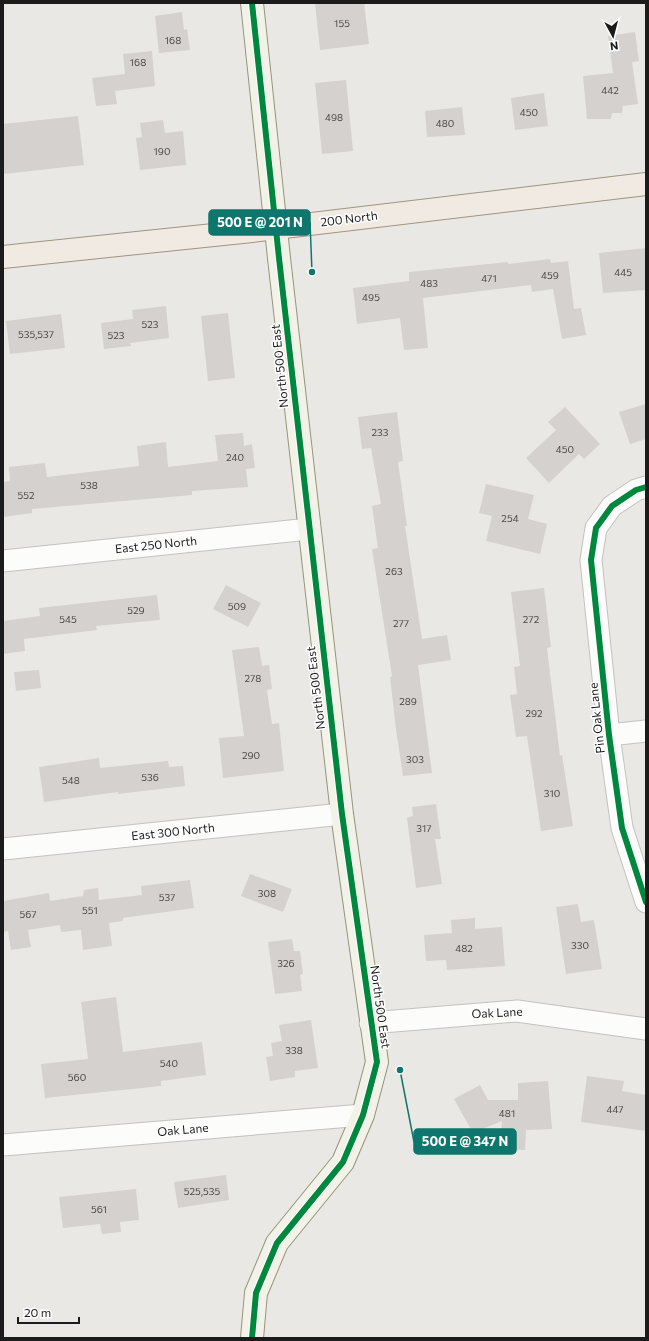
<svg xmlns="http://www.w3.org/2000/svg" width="649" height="1341" viewBox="0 0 649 1341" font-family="Commissioner,sans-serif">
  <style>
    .building { fill: #d5d1ce }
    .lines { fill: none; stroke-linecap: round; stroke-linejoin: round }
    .street-casing { stroke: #c2c2c0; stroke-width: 23 }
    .secondary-casing { stroke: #94947c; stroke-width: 24 }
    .primary-casing { stroke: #a09481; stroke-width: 24 }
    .street { stroke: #fcfcfb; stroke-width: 21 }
    .secondary { stroke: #f2f2e8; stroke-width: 22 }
    .primary { stroke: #f0eae2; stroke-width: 22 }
    .cycleway-casing { stroke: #fff; stroke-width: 8 }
    .cycleway { stroke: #00873e; stroke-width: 6 }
    .labels { text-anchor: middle; stroke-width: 3; stroke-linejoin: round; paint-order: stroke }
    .number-label { font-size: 10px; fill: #4a4848 }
    .street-label { font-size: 12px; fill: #1b1b1b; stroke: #fff }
    .leader { fill: none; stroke: #0f766e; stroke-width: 1.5 }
    .callout-dot { fill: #0f766e; stroke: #fff; stroke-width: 1.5 }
    .callout { fill: #0f766e; stroke: #0f766e; stroke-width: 1.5 }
    .callout-label { font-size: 13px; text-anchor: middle; font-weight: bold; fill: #fff }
  </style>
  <rect width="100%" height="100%" fill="#eae8e4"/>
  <path class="building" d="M 315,3 L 364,3 L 369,44 L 320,50 Z
    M 182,12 L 184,30 L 187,29 L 190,50 L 159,53 L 155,16 Z
    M 635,32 L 639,61 L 632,62 L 638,104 L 623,106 L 622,113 L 612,113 L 611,119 L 587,119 L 583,76 L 613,73 L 608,36 Z
    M 152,51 L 155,86 L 115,91 L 117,104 L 96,106 L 92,78 L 125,74 L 123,54 Z
    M 346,80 L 353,151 L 322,154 L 315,83 Z
    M 544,93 L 548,126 L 515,130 L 511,98 Z
    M 462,107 L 465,135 L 427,137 L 425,111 Z
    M 78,116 L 84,165 L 3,174 L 3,124 Z
    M 163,120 L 165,133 L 183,131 L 186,165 L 140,170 L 136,138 L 142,137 L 140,123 Z
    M 646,248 L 646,290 L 603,293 L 599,253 Z
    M 550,259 L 551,263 L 568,261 L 574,309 L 581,308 L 586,335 L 562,339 L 553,289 L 532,292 L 531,285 L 423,298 L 428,348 L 404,350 L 400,318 L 357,324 L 353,288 L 409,281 L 409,272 L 508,262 L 508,264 Z
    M 166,306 L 169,338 L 130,343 L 131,346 L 104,349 L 101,323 L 133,319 L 132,310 Z
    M 228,313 L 235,378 L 208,381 L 201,316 Z
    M 61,314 L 65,348 L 10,354 L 6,321 Z
    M 646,404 L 646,439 L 630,444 L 619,412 Z
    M 565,407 L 600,444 L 584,459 L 579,454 L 549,483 L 526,458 L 556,430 L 548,422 Z
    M 397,412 L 403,461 L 398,462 L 407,526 L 405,526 L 422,639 L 447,635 L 451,660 L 418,665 L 432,773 L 403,776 L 396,729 L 390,677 L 392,676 L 372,549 L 378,548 L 372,506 L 381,504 L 371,448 L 362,449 L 358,417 Z
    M 243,433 L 244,446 L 252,444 L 255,468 L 246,469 L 248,487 L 192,491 L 192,495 L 32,509 L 32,513 L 3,517 L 3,482 L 10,481 L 9,467 L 45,463 L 47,477 L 139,466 L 137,446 L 166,442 L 168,467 L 218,461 L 215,435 Z
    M 486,484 L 534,495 L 528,519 L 547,524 L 540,554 L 486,541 L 492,516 L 479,513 Z
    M 226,585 L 261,603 L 248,627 L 213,609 Z
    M 544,588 L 551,647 L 547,648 L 560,756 L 562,755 L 573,826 L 541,831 L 527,736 L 516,737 L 510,695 L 517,694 L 514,667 L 520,666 L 511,592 Z
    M 157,595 L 160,620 L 96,626 L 97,630 L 24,639 L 25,651 L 3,654 L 3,621 L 40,616 L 39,608 Z
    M 259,647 L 262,666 L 269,665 L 272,689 L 267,690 L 272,724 L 279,723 L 284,771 L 223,778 L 219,738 L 244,736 L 232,650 Z
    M 39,670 L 41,688 L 16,691 L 14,672 Z
    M 99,758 L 100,768 L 168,761 L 169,767 L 183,766 L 185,786 L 118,794 L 118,792 L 44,802 L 39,767 Z
    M 436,804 L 441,839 L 435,839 L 442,884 L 416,888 L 407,818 L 413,816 L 412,807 Z
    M 250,874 L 292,889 L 283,912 L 241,896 Z
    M 190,880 L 194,908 L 123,918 L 123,921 L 109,923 L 112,946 L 83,950 L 81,930 L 61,932 L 60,925 L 28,930 L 31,947 L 11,950 L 8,931 L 3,932 L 3,901 L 49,893 L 50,901 L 83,896 L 84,890 L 98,888 L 99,900 L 142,895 L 141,886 Z
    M 578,904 L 581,922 L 594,920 L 602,969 L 566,974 L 556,907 Z
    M 475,918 L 475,929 L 502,927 L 505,966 L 447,970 L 446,960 L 426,961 L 424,935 L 452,933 L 451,920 Z
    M 292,939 L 294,951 L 300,951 L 303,974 L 300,975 L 302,991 L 275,994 L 268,942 Z
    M 116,997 L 123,1052 L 202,1042 L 206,1075 L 161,1081 L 161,1086 L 45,1098 L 41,1064 L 88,1059 L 81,1002 Z
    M 311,1020 L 318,1068 L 295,1071 L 295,1077 L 270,1081 L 266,1057 L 273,1056 L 271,1043 L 282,1041 L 279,1025 Z
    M 587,1076 L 624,1081 L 622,1091 L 646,1095 L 646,1131 L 581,1122 Z
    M 548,1081 L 552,1129 L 526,1130 L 525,1150 L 500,1149 L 502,1121 L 473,1133 L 454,1099 L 480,1085 L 488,1100 L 518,1100 L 518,1083 Z
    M 226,1175 L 229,1200 L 178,1208 L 174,1182 Z
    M 136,1189 L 139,1220 L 120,1222 L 121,1232 L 102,1234 L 100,1224 L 63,1228 L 59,1197 Z"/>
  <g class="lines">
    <defs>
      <path id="street" d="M 646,487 L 636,490 L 612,506 L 596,528 L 591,560 L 609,735 L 622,828 L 646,902
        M 3,561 L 309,529
        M 609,735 L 646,731
        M 3,849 L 342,814
        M 370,1023 L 517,1011 L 646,1029
        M 3,1145 L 363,1115"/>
      <path id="secondary" d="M 252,1338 L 256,1293 L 277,1243 L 343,1162 L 363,1115 L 377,1062 L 342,814 L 279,258 L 252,3"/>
      <path id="primary" d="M 3,257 L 252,231 L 646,184"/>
    </defs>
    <use href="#street" class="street-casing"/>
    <use href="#secondary" class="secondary-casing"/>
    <use href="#primary" class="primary-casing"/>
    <use href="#street" class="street"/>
    <use href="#secondary" class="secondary"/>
    <use href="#primary" class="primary"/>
    <defs>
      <path id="cycleway" d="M 646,487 L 636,490 L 612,506 L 596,528 L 591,560 L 609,735 L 622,828 L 646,902
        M 252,1338 L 256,1293 L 277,1243 L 343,1162 L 363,1115 L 377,1062 L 342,814 L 279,258 L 252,3"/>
    </defs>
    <use href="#cycleway" class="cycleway-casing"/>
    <use href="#cycleway" class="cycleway"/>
  </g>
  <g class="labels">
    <g class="number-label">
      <text x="342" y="27">155</text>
      <text x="173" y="44">168</text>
      <text x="138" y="66">168</text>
      <text x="610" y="94">442</text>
      <text x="529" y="116">450</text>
      <text x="334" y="121">498</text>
      <text x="445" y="127">480</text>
      <text x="162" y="155">190</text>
      <text x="623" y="276">445</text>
      <text x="550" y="279">459</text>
      <text x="489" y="282">471</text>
      <text x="429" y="287">483</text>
      <text x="371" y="301">495</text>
      <text x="150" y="328">523</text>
      <text x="36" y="338">535,537</text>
      <text x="116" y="339">523</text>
      <text x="380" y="436">233</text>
      <text x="565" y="453">450</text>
      <text x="235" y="461">240</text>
      <text x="89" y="489">538</text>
      <text x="26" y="499">552</text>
      <text x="510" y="522">254</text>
      <text x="394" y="575">263</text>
      <text x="237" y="610">509</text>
      <text x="136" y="614">529</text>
      <text x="68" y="623">545</text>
      <text x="531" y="623">272</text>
      <text x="401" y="627">277</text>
      <text x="253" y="682">278</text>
      <text x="408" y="705">289</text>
      <text x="534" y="717">292</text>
      <text x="251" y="759">290</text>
      <text x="415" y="763">303</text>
      <text x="150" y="781">536</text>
      <text x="71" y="784">548</text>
      <text x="552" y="797">310</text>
      <text x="424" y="832">317</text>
      <text x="267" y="897">308</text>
      <text x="167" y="901">537</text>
      <text x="90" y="914">551</text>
      <text x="28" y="918">567</text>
      <text x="580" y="949">330</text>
      <text x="464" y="952">482</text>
      <text x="286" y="967">326</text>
      <text x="294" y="1054">338</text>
      <text x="169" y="1067">540</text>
      <text x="77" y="1081">560</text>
      <text x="615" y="1113">447</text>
      <text x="507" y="1117">481</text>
      <text x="202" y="1195">525,535</text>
      <text x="99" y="1213">561</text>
    </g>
    <g class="street-label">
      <text transform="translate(349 219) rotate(-7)" y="4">200 North</text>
      <text transform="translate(280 366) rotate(-96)" y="4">North 500 East</text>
      <text transform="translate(156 545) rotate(-6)" y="4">East 250 North</text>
      <text transform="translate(316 688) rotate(-97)" y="4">North 500 East</text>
      <text transform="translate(597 718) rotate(-96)" y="4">Pin Oak Lane</text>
      <text transform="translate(173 832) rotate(-6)" y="4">East 300 North</text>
      <text transform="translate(380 1007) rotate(82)" y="4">North 500 East</text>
      <text transform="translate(497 1013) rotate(-3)" y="4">Oak Lane</text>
      <text transform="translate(183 1130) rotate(-5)" y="4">Oak Lane</text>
    </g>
  </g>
  <path class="leader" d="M312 272L310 222M400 1070L414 1142"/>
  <g class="callout-dot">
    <circle cx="312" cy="272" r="4"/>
    <circle cx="400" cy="1070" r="4"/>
  </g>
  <g class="callout">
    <rect x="209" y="210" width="101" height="25" rx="4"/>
    <rect x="414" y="1129" width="102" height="25" rx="4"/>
  </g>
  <g class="callout-label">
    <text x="260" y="227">500 E @ 201 N</text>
    <text x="465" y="1146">500 E @ 347 N</text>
  </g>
  <rect width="649" height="1341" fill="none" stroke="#1b1b1b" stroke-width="8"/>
  <g transform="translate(613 36) rotate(173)" stroke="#ffffff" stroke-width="3" paint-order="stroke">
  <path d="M0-3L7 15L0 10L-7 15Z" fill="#1b1b1b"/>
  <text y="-6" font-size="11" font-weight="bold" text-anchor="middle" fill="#1b1b1b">N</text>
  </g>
  <path d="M18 1317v6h61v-6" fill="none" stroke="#1b1b1b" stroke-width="2"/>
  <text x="24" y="1317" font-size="12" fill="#1b1b1b" stroke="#ffffff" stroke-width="3" paint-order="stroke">20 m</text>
</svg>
